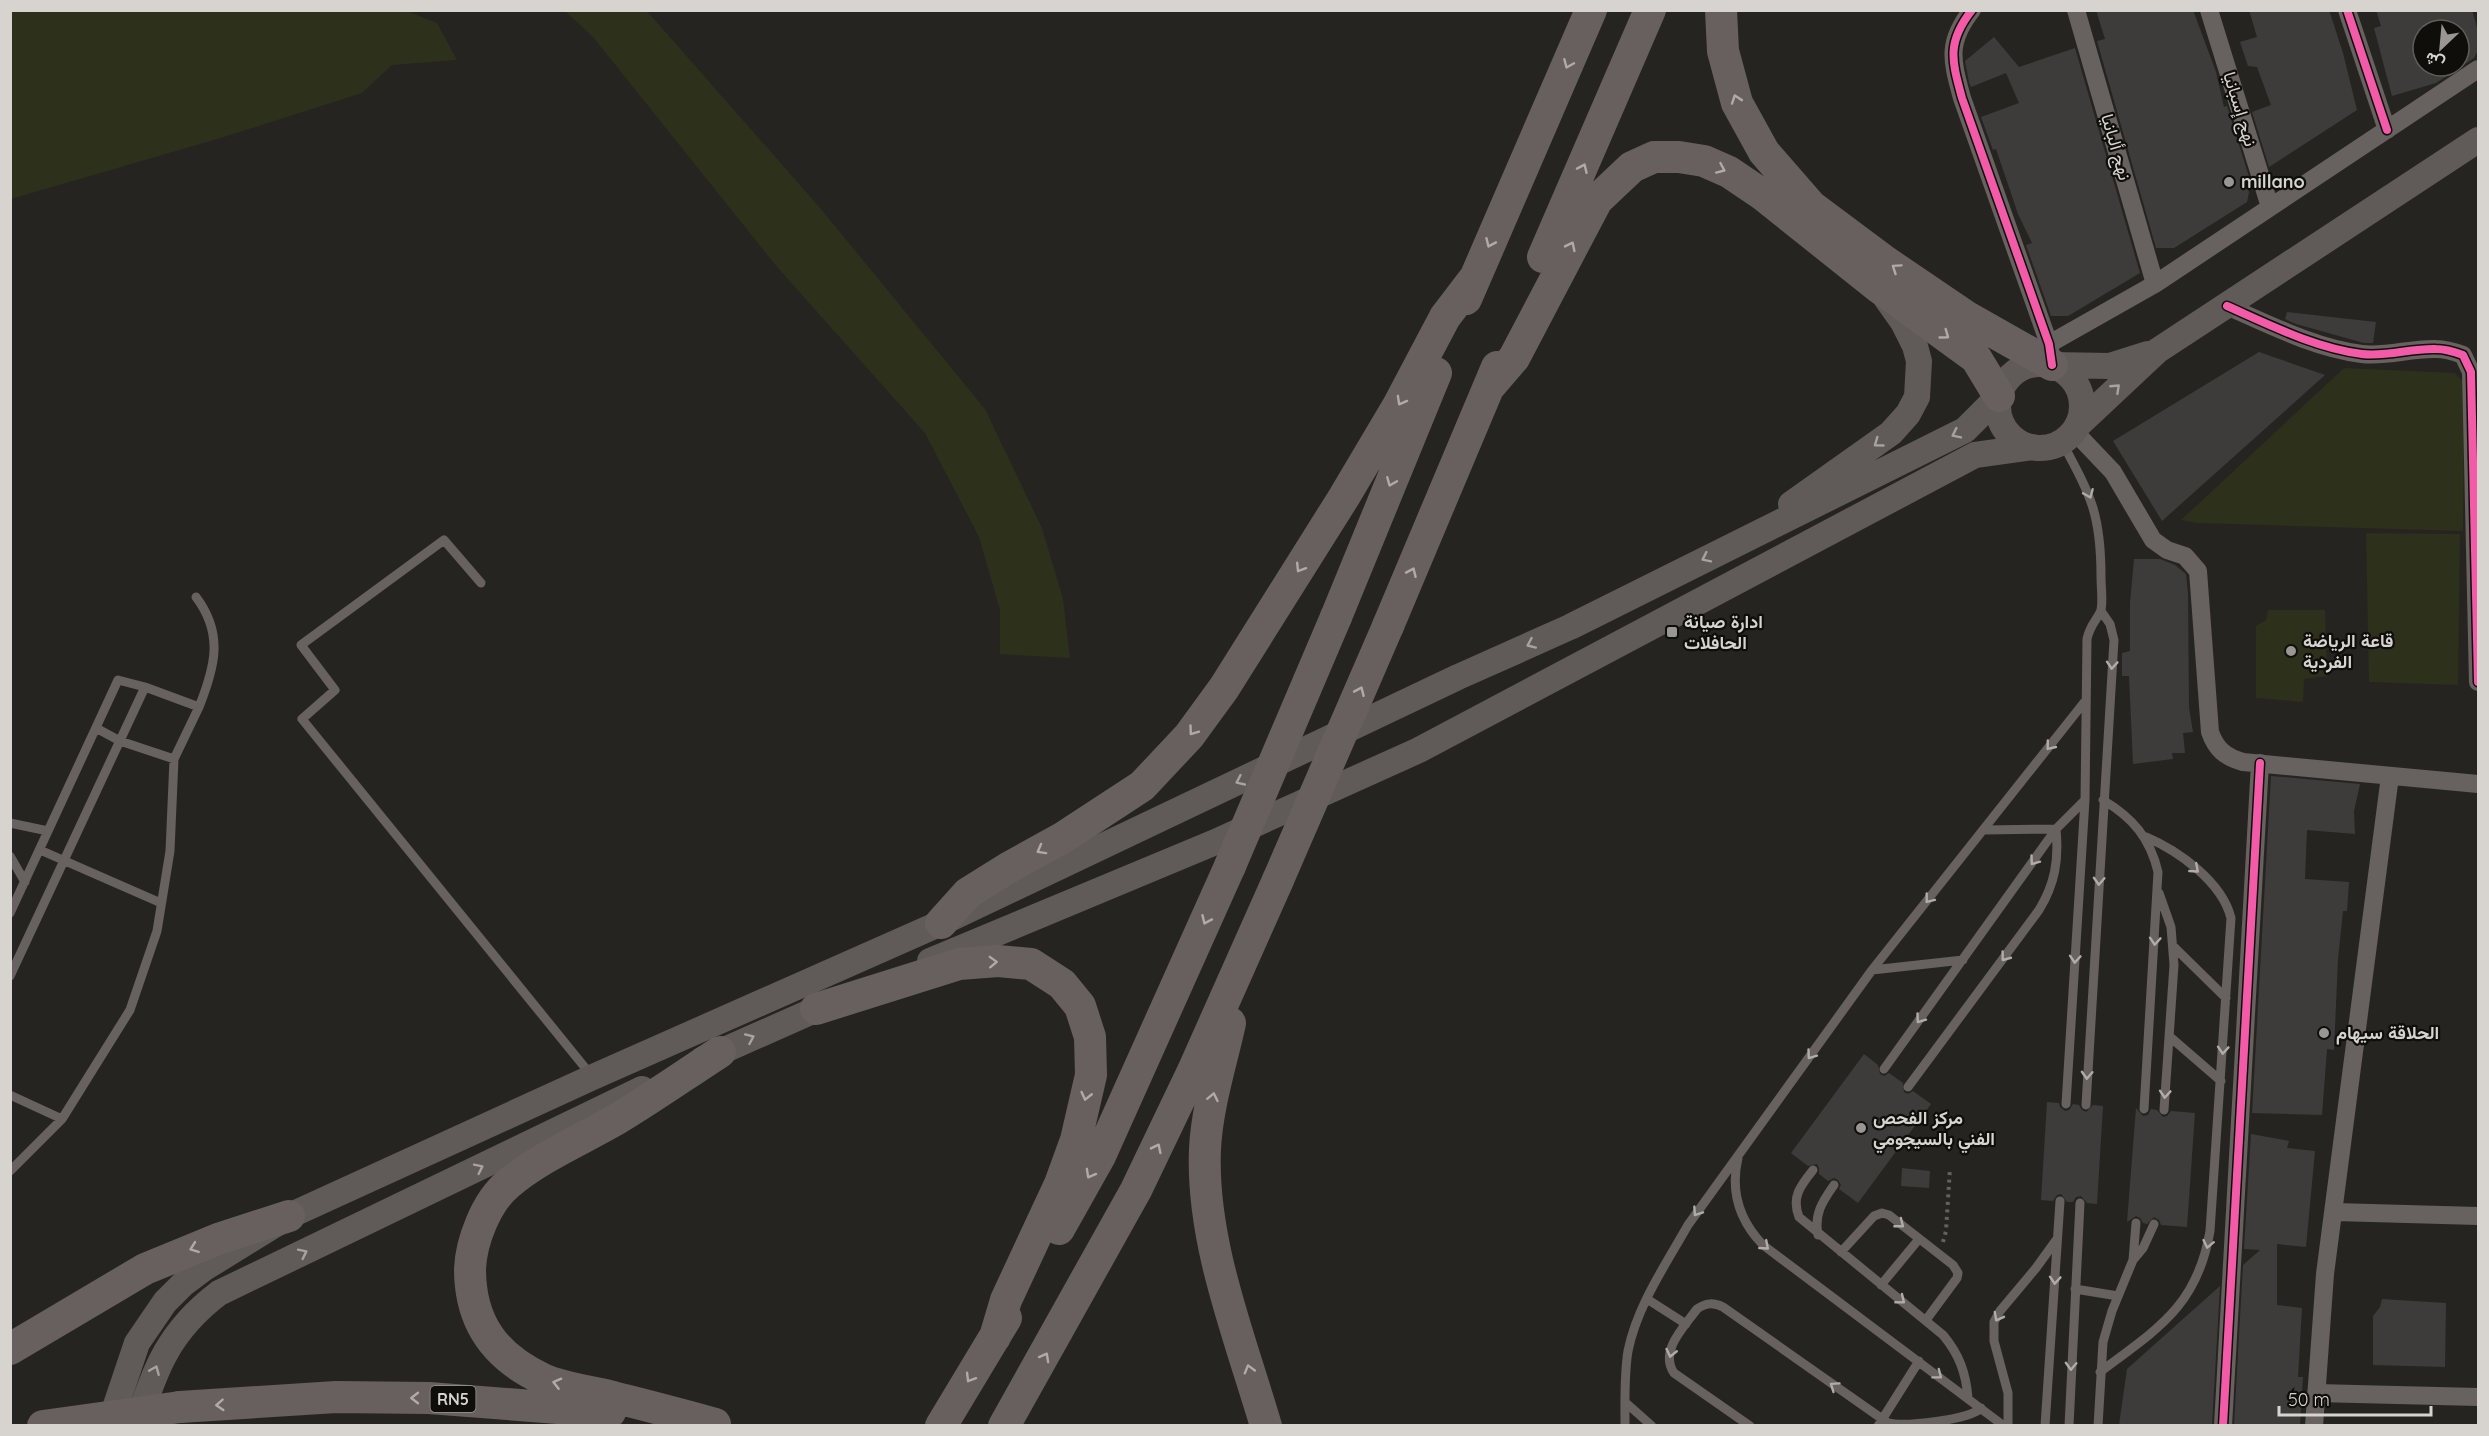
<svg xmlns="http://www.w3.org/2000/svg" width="2489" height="1436" viewBox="0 0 2489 1436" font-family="Quicksand,Vazirmatn,sans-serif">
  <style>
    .green { fill: #2d301a }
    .building { fill: #3e3c3a; fill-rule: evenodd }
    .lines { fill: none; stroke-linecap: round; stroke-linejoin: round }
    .path { stroke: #666160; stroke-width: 4; stroke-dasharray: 3 4.5; stroke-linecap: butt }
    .service { stroke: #676160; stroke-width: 9 }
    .minor { stroke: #676160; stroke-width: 18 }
    .secondary { stroke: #605a58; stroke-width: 26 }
    .trunk { stroke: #67605e; stroke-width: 32 }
    .trunk-bridge { stroke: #67605e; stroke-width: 32 }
    .cycleway-casing { stroke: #100e0b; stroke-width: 11 }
    .cycleway { stroke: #f35aa7; stroke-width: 8 }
    .oneway { stroke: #b0aba8 }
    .oneway2 { stroke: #a7a3a0 }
    .oneway3 { stroke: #b0aca9 }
    .poi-dot { fill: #999693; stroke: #100e0b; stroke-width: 2 }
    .labels { text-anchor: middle; stroke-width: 4.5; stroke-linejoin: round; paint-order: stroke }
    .shield { fill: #100e0b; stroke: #9b9995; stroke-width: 1.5 }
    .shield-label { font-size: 16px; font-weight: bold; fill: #d7d4d0 }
    .street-label { font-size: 18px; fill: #d7d4d0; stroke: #100e0b }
    .poi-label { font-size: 18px; font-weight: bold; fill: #d7d4d0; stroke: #100e0b; text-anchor: start }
  </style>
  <rect width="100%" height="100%" fill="#262421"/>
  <path class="green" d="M 11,10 L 407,11 L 437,23 L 457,60 L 392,65 L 362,93 L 224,137 L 11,199 Z
    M 565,11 L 647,11 L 821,209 L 985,409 L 1042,528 L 1063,599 L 1070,658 L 1000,654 L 1000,610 L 979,537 L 925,433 L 777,267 L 593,37 Z
    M 2344,368 L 2455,373 L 2464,383 L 2463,531 L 2197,523 L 2181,520 Z
    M 2366,533 L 2460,534 L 2458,685 L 2369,682 Z
    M 2268,610 L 2325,610 L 2327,676 L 2304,679 L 2303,702 L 2256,698 L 2256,626 L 2266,620 Z"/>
  <path class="building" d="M 2096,10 L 2193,10 L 2216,72 L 2224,107 L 2227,106 L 2250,180 L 2246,183 L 2249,192 L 2247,202 L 2174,248 L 2156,248 L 2097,41 L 2105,39 Z
    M 2249,10 L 2329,10 L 2343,53 L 2357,110 L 2269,167 L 2252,112 L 2271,105 L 2257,67 L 2248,66 L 2240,42 L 2257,37 Z
    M 2376,10 L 2472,10 L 2478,31 L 2478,50 L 2474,58 L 2436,83 L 2392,96 L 2374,28 L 2381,26 ZM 2423,30 L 2459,30 L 2459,66 L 2423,66 Z
    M 1994,37 L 2019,67 L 2075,48 L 2140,273 L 2068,316 L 2051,316 L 2026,245 L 2032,243 L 2018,214 L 1996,149 L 1993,150 L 1981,117 L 2019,103 L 2006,73 L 1971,87 L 1969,82 L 1965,61 Z
    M 2287,312 L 2376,322 L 2373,343 L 2364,343 L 2296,324 L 2285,319 Z
    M 2259,352 L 2325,375 L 2162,521 L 2113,441 Z
    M 2134,559 L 2160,559 L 2175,565 L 2186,574 L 2188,594 L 2189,708 L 2193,732 L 2183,733 L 2185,753 L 2172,753 L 2173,759 L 2133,764 L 2129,676 L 2122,676 L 2122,653 L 2130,651 L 2130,603 Z
    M 2271,776 L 2360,784 L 2354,811 L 2355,834 L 2307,830 L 2305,879 L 2349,882 L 2347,911 L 2343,911 L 2338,959 L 2334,1050 L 2327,1049 L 2322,1115 L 2252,1113 Z
    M 1864,1054 L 1878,1065 L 1880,1074 L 1884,1076 L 1889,1073 L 1903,1083 L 1904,1092 L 1908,1094 L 1913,1091 L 1931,1104 L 1858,1203 L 1839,1189 L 1841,1185 L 1838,1180 L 1834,1178 L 1828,1181 L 1819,1174 L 1819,1168 L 1817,1164 L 1808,1166 L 1791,1153 Z
    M 2047,1102 L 2059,1103 L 2060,1107 L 2065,1111 L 2069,1110 L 2073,1104 L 2079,1105 L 2082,1110 L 2086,1112 L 2093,1105 L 2103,1106 L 2097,1204 L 2087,1203 L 2081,1196 L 2076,1197 L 2073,1202 L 2067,1202 L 2061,1194 L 2057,1195 L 2053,1201 L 2041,1200 Z
    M 2136,1108 L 2143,1116 L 2148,1115 L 2151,1109 L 2157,1110 L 2163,1117 L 2167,1116 L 2171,1111 L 2195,1113 L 2187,1227 L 2161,1225 L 2159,1220 L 2154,1217 L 2147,1224 L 2143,1223 L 2140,1218 L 2136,1216 L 2127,1222 Z
    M 2251,1134 L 2289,1141 L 2287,1148 L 2315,1151 L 2306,1247 L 2277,1244 L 2277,1305 L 2302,1308 L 2298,1377 L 2303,1377 L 2300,1425 L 2234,1425 L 2243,1265 L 2260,1250 L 2244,1249 Z
    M 1902,1168 L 1930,1171 L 1929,1188 L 1901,1186 Z
    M 2220,1286 L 2212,1425 L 2119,1425 L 2127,1369 Z
    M 2382,1299 L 2446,1303 L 2445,1367 L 2373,1365 L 2373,1316 L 2380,1307 Z"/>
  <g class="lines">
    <path class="path" d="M 1943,1242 L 1946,1231 L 1950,1168"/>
    <path class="service" d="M 2062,442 C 2091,496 2101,514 2101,577 C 2101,587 2103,601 2101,610 C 2098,619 2090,624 2087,639 L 2085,800 L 2066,1104
      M 481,583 L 444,540 L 301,645 L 335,690 L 302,719 L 591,1075
      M 96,728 L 120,741 L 174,759
      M 2103,800 C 2133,818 2150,838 2158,872 L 2144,1109
      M 10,823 L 48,831
      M 40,850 L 161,903
      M 10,856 L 25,882
      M 2159,893 L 2171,927 L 2174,965 L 2164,1110
      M 10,913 L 118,680 L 145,687
      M 2173,946 L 2226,998
      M 1872,970 L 1963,960
      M 10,976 L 145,687 L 199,707 C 215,667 224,634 196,597
      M 2169,1036 L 2221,1081
      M 1884,1069 L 2056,829 L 2085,800
      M 1908,1087 L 2039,910 C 2055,884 2059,860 2056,829 L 1983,830
      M 10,1095 L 62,1119
      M 2086,1105 L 2114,640 L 2110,624 L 2101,611
      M 1738,1158 C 1730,1192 1739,1220 1763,1245 L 2004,1426
      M 1813,1170 C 1801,1185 1791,1197 1799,1217 L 1943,1335 C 1959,1354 1966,1373 1968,1398
      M 10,1171 L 62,1119 L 130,1010 L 157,931 L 170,851 L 174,759 L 199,707
      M 1818,1235 C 1814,1214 1822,1202 1834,1185
      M 1841,1252 L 1874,1216 L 1882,1213 L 1889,1215 L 1953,1265 L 1958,1273 L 1957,1278 L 1926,1320
      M 2133,1260 L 2143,1248 L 2154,1224
      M 1881,1285 L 1919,1239
      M 2075,1289 L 2118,1296
      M 1647,1299 L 1686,1324
      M 2100,1372 C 2157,1329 2197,1307 2210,1231 L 2231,918 C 2222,882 2179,851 2146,837
      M 1625,1402 L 1652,1426
      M 1625,1426 C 1625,1401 1624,1375 1628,1351 C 1637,1306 1666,1264 1688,1225 L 1872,970 L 2086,700
      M 1750,1426 L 1674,1373 C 1659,1351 1684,1327 1697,1309 C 1706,1303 1713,1302 1723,1307 L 1888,1423 C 1905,1427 1969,1420 1981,1408
      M 1878,1426 L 1919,1361
      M 2008,1426 L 2008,1393 L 1994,1341 L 1994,1322 L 2000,1311 L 2036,1268 L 2057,1239
      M 2045,1426 L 2060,1201
      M 2069,1426 L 2080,1203
      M 2098,1426 L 2103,1342 L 2112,1311 L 2133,1260 L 2136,1223"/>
    <path class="minor" d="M 1972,10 C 1946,43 1952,61 1962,98 L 2049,344 L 2051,355
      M 2076,10 L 2155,284
      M 2209,10 L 2270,207
      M 2347,10 L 2387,130
      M 2227,306 C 2270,325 2315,348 2362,354 C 2387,357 2411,348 2436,349 C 2445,349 2455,352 2463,355 L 2471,372 L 2478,682
      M 2049,344 L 2155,284 L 2478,69
      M 2074,431 L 2113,472 L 2153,540 L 2167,550 L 2185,556 L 2198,571 L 2210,732 C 2216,749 2225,757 2243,762 L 2478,784
      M 2335,1212 L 2478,1216
      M 2316,1393 L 2478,1397
      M 2223,1426 L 2260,763
      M 2314,1426 L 2325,1274 L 2390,776"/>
    <path class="secondary" d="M1998 406a42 42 0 1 1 84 0a42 42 0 1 1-84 0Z
      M 2052,365 L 2110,366 L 2148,354
      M 2077,426 L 2157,351 L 2478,140
      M 1791,504 L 1891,433 L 1908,414 L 1917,397 L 1919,361 L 1915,346 L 1903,322 L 1886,298
      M 930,961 L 1213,843 L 1419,750 L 1975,455 L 2033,447
      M 702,1060 L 833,1002
      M 109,1426 L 137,1343 L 165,1302 L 183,1284 L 203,1269 L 289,1216 L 593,1077 L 941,923 L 1458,677 L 1570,627 L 1965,430 L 1999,396
      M 137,1426 C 155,1368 169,1331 219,1293 L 642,1089"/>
    <path class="trunk" d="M 1721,10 L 1723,51 L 1737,103 L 1764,152 L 1811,206 L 1886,262 L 1967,317 L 2052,365
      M 1543,257 L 1650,10
      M 1466,299 L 1591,10
      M 1489,387 L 1514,358 L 1597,200 L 1632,167 L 1654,157 L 1679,157 L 1704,161 L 1729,172 L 1763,195 L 1877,286 L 1976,358 L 1999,396
      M 1336,617 L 1436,373
      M 1388,626 L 1497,367
      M 941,923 L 968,893 L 1008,868 L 1064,837 L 1142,786 L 1189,736 L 1224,688 L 1344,497 L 1398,406 L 1445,317 L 1474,279
      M 816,1009 L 959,964 L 998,961 L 1031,964 L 1062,984 L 1080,1006 L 1090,1037 L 1091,1075 L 1076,1140 L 1060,1184 L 1006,1300 L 995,1337
      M 1230,1023 C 1221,1064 1207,1107 1205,1149 C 1201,1242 1240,1337 1266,1426
      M 1059,1229 L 1100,1156 L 1230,866
      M 10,1349 L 145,1269 L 218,1239 L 289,1216
      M 180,1407 L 336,1397 L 429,1398 L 610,1412
      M 715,1424 C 680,1414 644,1405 609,1396 C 588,1391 563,1388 543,1379 C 495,1357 470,1323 470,1269 C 471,1242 486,1202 508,1184 C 540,1157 581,1140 617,1119 C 652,1098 686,1074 720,1052
      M 941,1426 L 1006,1318
      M 1004,1426 L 1136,1190 L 1193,1071 L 1278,880"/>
    <path class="trunk-bridge" d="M 1230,866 L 1336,617
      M 1278,880 L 1388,626
      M 43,1426 L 180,1407"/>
    <defs>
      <path id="cycleway" d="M 1972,10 C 1946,43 1952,61 1962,98 L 2049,344 L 2052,365
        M 2347,10 L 2387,130
        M 2227,306 C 2270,325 2315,348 2362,354 C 2387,357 2411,348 2436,349 C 2445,349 2455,352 2463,355 L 2471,372 L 2478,682
        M 2223,1426 L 2260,763"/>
    </defs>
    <use href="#cycleway" class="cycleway-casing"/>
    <use href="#cycleway" class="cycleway"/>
  </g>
  <defs><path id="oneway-chevron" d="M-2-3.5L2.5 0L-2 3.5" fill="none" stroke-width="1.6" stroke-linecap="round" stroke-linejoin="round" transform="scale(1.5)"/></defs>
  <g class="oneway">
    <use href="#oneway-chevron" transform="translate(1568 64) rotate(113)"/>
    <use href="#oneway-chevron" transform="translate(1736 99) rotate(-109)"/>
    <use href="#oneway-chevron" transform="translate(1583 168) rotate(-66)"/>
    <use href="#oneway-chevron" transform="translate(1721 169) rotate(24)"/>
    <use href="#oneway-chevron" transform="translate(1490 243) rotate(114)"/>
    <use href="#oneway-chevron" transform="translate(1571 246) rotate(-64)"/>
    <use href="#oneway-chevron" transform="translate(1896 268) rotate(-146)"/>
    <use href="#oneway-chevron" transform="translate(1945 335) rotate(36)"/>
    <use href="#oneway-chevron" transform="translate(1401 401) rotate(119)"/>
    <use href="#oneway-chevron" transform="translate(1391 482) rotate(112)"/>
    <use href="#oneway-chevron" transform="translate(1300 568) rotate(122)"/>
    <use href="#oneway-chevron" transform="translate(1412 572) rotate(-66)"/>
    <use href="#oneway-chevron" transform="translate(1360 691) rotate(-66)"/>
    <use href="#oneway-chevron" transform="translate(1193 731) rotate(126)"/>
    <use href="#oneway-chevron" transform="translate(1041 850) rotate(151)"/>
    <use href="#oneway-chevron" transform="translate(1206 920) rotate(114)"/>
    <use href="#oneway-chevron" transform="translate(993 962) rotate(-2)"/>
    <use href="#oneway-chevron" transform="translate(1086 1096) rotate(103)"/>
    <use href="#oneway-chevron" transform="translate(1213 1097) rotate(-78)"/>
    <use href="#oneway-chevron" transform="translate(1157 1148) rotate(-64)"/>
    <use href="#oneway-chevron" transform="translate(1090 1174) rotate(119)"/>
    <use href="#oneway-chevron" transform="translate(194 1248) rotate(160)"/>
    <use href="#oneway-chevron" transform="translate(1045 1357) rotate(-61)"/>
    <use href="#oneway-chevron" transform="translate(1249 1369) rotate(-106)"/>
    <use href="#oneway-chevron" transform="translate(970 1378) rotate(121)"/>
    <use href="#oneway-chevron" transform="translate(557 1383) rotate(-166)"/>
    <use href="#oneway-chevron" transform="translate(415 1398) rotate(-180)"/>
    <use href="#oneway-chevron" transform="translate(220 1405) rotate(176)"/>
  </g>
  <g class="oneway2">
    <use href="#oneway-chevron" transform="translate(2116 388) rotate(-43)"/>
    <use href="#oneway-chevron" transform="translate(1956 434) rotate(154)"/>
    <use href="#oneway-chevron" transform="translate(1878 443) rotate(144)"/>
    <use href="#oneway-chevron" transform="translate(1706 558) rotate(154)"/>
    <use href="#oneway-chevron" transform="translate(1531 644) rotate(156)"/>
    <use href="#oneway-chevron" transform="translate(1240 781) rotate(155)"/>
    <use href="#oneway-chevron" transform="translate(750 1038) rotate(-24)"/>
    <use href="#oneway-chevron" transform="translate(479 1168) rotate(-26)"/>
    <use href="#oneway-chevron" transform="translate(303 1253) rotate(-26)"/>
    <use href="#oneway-chevron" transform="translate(155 1370) rotate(-67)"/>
  </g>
  <g class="oneway3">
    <use href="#oneway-chevron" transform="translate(2089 494) rotate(67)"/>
    <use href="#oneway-chevron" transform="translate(2112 665) rotate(94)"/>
    <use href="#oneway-chevron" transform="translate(2050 746) rotate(129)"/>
    <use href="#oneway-chevron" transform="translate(2034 861) rotate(126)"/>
    <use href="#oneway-chevron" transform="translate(2195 869) rotate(41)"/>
    <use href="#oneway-chevron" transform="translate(2099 881) rotate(93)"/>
    <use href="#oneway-chevron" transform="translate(1929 899) rotate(128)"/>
    <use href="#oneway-chevron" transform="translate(2155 941) rotate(94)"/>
    <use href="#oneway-chevron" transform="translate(2005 957) rotate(127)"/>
    <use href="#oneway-chevron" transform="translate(2075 959) rotate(94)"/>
    <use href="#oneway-chevron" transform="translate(1920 1019) rotate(126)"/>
    <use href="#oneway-chevron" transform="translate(2223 1050) rotate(94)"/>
    <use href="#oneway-chevron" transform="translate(1811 1055) rotate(126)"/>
    <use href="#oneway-chevron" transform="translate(2087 1075) rotate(93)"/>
    <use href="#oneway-chevron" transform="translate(2165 1094) rotate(94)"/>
    <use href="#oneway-chevron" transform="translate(1697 1212) rotate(124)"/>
    <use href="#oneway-chevron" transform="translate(1900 1224) rotate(38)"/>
    <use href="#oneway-chevron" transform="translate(2208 1244) rotate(102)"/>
    <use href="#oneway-chevron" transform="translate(1765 1246) rotate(41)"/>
    <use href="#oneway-chevron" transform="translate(2055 1280) rotate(94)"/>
    <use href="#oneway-chevron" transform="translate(1901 1300) rotate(39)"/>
    <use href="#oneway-chevron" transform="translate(1998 1317) rotate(118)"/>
    <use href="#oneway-chevron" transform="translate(1671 1353) rotate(103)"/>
    <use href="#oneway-chevron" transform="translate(2071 1366) rotate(92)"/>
    <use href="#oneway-chevron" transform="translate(1938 1375) rotate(37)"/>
    <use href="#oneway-chevron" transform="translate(1834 1386) rotate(-145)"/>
  </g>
  <g class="poi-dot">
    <circle cx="2229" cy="182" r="6"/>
    <rect x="1666" y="626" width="12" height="12" rx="3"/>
    <circle cx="2291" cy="651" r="6"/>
    <circle cx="2324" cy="1033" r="6"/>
    <circle cx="1861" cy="1128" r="6"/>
  </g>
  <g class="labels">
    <rect class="shield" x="430.5" y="1386" width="45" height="26" rx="4.5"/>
    <g class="shield-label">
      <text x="453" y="1405">RN5</text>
    </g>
    <g class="street-label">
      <text transform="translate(2240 109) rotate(73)" y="6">نهج إسبانيا</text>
      <text transform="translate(2116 147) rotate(74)" y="6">نهج ألبانيا</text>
    </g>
    <g class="poi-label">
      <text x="2241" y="188">millano</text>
      <text x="1684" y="628">ادارة صيانة<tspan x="1684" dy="21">الحافلات</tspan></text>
      <text x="2303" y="647">قاعة الرياضة<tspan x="2303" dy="21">الفردية</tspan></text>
      <text x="2336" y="1039">الحلاقة سيهام</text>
      <text x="1873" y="1124">مركز الفحص<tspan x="1873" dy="21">الفني بالسيجومي</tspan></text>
    </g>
  </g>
  <rect width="2489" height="1436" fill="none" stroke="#d7d4d0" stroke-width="24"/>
  <g transform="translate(2441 48) rotate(206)"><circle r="28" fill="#100e0b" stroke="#605d5a" stroke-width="1.5"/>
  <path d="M0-4.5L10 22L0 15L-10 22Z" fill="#999693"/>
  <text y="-9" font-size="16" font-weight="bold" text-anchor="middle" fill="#d7d4d0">ش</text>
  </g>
  <path d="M2279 1406v9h152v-9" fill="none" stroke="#d7d4d0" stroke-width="3"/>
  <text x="2288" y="1406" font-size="18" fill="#d7d4d0" stroke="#100e0b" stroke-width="4.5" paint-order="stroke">50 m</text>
</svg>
